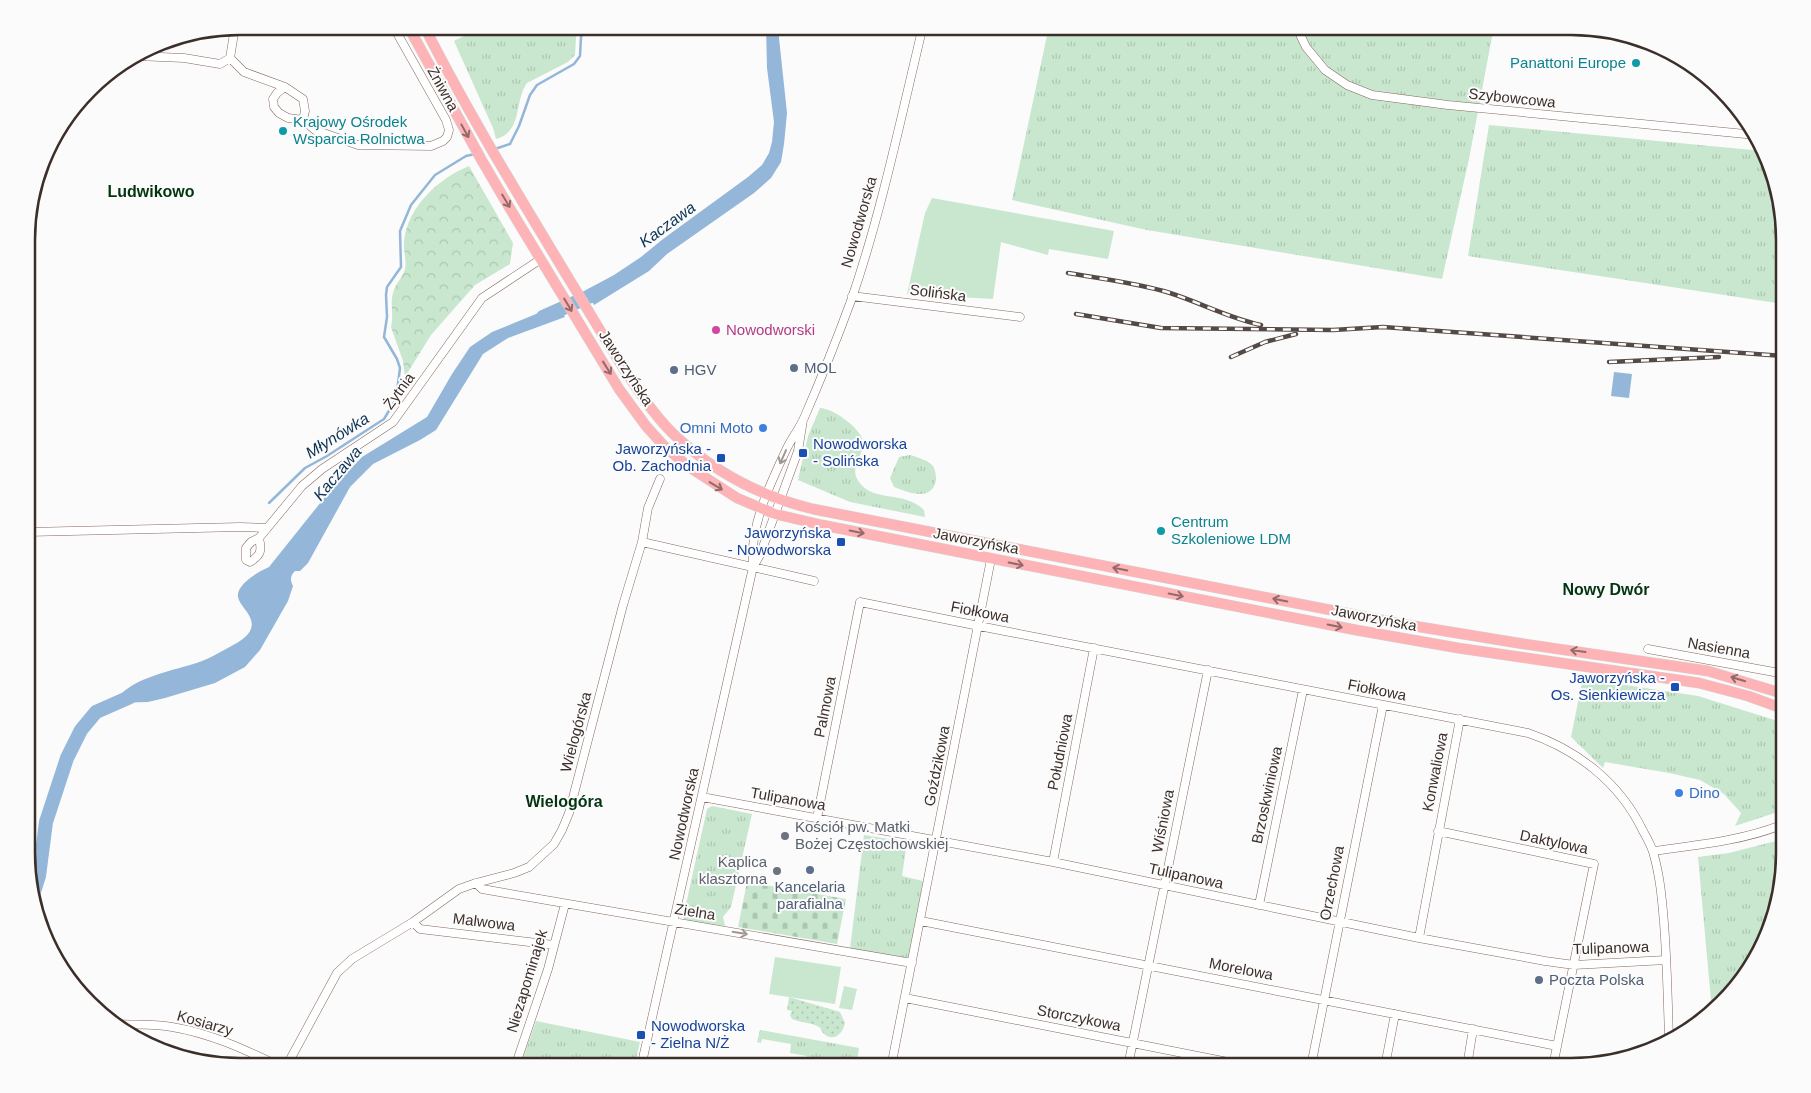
<svg xmlns="http://www.w3.org/2000/svg" width="1811" height="1093" viewBox="0 0 1811 1093" font-family="Helvetica,sans-serif">
  <style>
    .grass { fill: url(#grass-tufts) }
    .forest { fill: url(#forest-crowns) }
    .cemetery { fill: url(#cemetery-stones) }
    .park { fill: url(#park-dots) }
    .garden { fill: #c8e7ce }
    .water { fill: #94b6d8 }
    .lines { fill: none; stroke-linecap: round; stroke-linejoin: round }
    .stream { stroke: #94b6d8; stroke-width: 2.5 }
    .river { stroke: #94b6d8; stroke-width: 14 }
    .minor-casing { stroke: #87685c; stroke-width: 9 }
    .major-casing { stroke: #d8d5d4; stroke-width: 11 }
    .minor { stroke: #fff; stroke-width: 8 }
    .major { stroke: #feb3b7; stroke-width: 10 }
    .rail-casing { stroke: #554945; stroke-width: 4.5 }
    .rail { stroke: #fbfbfb; stroke-width: 2.5; stroke-dasharray: 8; stroke-linecap: butt }
    .oneway { stroke: #936a69 }
    .oneway2 { stroke: #9e9794 }
    .culture-dot { fill: #0f9aa8; stroke: #fbfbfb; stroke-width: 2 }
    .hotel-dot { fill: #d1479c; stroke: #fbfbfb; stroke-width: 2 }
    .service-dot { fill: #5c6f8a; stroke: #fbfbfb; stroke-width: 2 }
    .shop-dot { fill: #3f7fe0; stroke: #fbfbfb; stroke-width: 2 }
    .transit-dot { fill: #1a4fb4; stroke: #fbfbfb; stroke-width: 2 }
    .worship-dot { fill: #6b7280; stroke: #fbfbfb; stroke-width: 2 }
    .labels { text-anchor: middle; stroke-width: 4; stroke-linejoin: round; paint-order: stroke }
    .culture-label { font-size: 15px; fill: #0d838f; stroke: #fbfbfb; text-anchor: start }
    .street-label { font-size: 15px; fill: #3c2f2a; stroke: #fbfbfb }
    .hotel-label { font-size: 15px; fill: #b23c85; stroke: #fbfbfb; text-anchor: start }
    .service-label { font-size: 15px; fill: #4e5e75; stroke: #fbfbfb; text-anchor: start }
    .shop-label { font-size: 15px; fill: #366cbe; stroke: #fbfbfb; text-anchor: end }
    .transit-label { font-size: 15px; fill: #164399; stroke: #fbfbfb; text-anchor: end }
    .worship-label { font-size: 15px; fill: #5b616d; stroke: #fbfbfb; text-anchor: start }
    .neighbourhood-label { font-size: 16px; font-weight: bold; fill: #023411; stroke: #fbfbfb }
    .water-label { font-size: 16px; font-style: italic; fill: #0c3354; stroke: #fbfbfb }
    .rim { fill: none; stroke: #3c2f2a; stroke-width: 2.5 }
  </style>
  <defs>
    <pattern id="grass-tufts" width="24" height="20" patternUnits="userSpaceOnUse" patternTransform="scale(1.25)"><rect width="24" height="20" fill="#c8e7ce"/><path d="M3 7l-1-3M5 7V3M7 7l1-3M15 17l-1-3M17 17v-4M19 17l1-3" fill="none" stroke="#adc6b1"/></pattern>
    <pattern id="forest-crowns" width="20" height="18" patternUnits="userSpaceOnUse" patternTransform="scale(1.25)"><rect width="20" height="18" fill="#c8e7ce"/><path d="M2 6a3 3 0 1 1 6 0M12 15a3 3 0 1 1 6 0" fill="none" stroke="#adc6b1"/></pattern>
    <pattern id="cemetery-stones" width="16" height="16" patternUnits="userSpaceOnUse" patternTransform="scale(1.25)"><rect width="16" height="16" fill="#c8e7ce"/><path d="M2 7V4a2 2 0 0 1 4 0v3zM10 15v-3a2 2 0 0 1 4 0v3z" fill="#adc6b1"/></pattern>
    <pattern id="park-dots" width="8" height="8" patternUnits="userSpaceOnUse" patternTransform="scale(1.25)"><rect width="8" height="8" fill="#c8e7ce"/><path d="M2 2h.1M6 6h.1" fill="none" stroke="#adc6b1" stroke-width="1.8" stroke-linecap="round"/></pattern>
  </defs>
  <rect width="100%" height="100%" fill="#fbfbfb"/>
  <path class="grass" d="M 484,26 L 581,26 L 576,37 L 575,55 L 568,62 L 527,83 C 514,101 523,132 496,139 L 493,128 L 454,41 Z
    M 1049,26 L 1494,26 L 1469,159 L 1442,279 L 1147,230 L 1012,200 Z
    M 1489,125 L 1763,151 L 1774,171 L 1784,225 L 1784,304 L 1468,256 Z
    M 820,408 C 833,408 862,429 863,442 C 864,457 848,467 859,482 C 874,503 904,490 924,510 L 925,517 L 850,502 L 798,480 L 808,436 Z
    M 910,455 C 917,457 927,460 932,465 C 935,468 936,474 936,479 C 933,503 907,492 894,487 L 890,478 L 899,457 Z
    M 1586,679 L 1698,696 L 1784,723 L 1784,810 L 1735,826 L 1741,813 L 1724,794 L 1700,780 L 1669,773 L 1605,762 L 1603,768 L 1571,737 L 1582,682 Z
    M 712,806 L 752,814 L 731,907 L 723,917 L 725,926 L 691,922 L 683,918 L 707,809 Z
    M 864,835 L 907,842 L 902,876 L 923,881 L 910,953 L 908,957 L 901,957 L 850,949 Z
    M 1784,839 L 1784,867 L 1756,960 L 1722,1004 L 1712,1012 L 1698,857 L 1729,853 Z
    M 536,1021 L 640,1042 L 634,1067 L 520,1067 Z
    M 760,1030 L 859,1048 L 856,1067 L 805,1067 L 807,1056 L 790,1053 L 791,1044 L 762,1039 L 761,1043 L 757,1042 Z"/>
  <path class="forest" d="M 469,166 L 513,243 L 510,264 L 475,285 L 431,335 L 405,377 L 403,361 L 391,327 C 394,316 390,304 393,293 C 395,284 403,277 405,269 C 407,260 403,250 404,242 C 407,207 439,178 469,166 Z"/>
  <path class="cemetery" d="M 747,882 L 846,899 L 837,944 L 738,927 Z"/>
  <path class="park" d="M 789,997 L 840,1012 L 845,1023 C 843,1034 833,1043 823,1033 C 821,1031 821,1028 819,1027 C 814,1023 798,1022 792,1019 L 790,1015 L 792,1011 L 787,1010 Z"/>
  <path class="garden" d="M 932,198 L 1114,231 L 1108,259 L 1049,249 L 1048,255 L 1001,242 L 993,299 L 907,294 L 925,213 Z
    M 775,957 L 841,967 L 835,1004 L 769,994 Z
    M 844,986 L 857,989 L 852,1010 L 839,1008 Z"/>
  <path class="water" d="M 766,26 L 780,26 L 779,38 L 787,113 L 784,144 L 781,162 L 771,178 L 754,193 L 667,254 L 649,271 L 594,305 L 586,290 L 614,275 L 641,257 L 663,239 L 748,177 L 762,165 L 769,153 L 772,142 L 774,122 L 767,68 Z
    M 558,305 L 565,317 L 508,338 L 483,354 L 436,430 L 420,440 L 373,464 L 350,487 L 308,563 L 300,571 L 295,571 C 290,576 290,580 293,586 L 288,601 L 260,650 L 245,667 L 215,683 L 165,698 L 148,702 L 114,703 C 118,698 122,692 127,689 C 148,674 177,670 202,661 C 210,658 218,653 226,649 C 233,645 242,641 248,634 C 260,619 240,608 238,597 C 236,584 260,571 269,567 L 333,487 L 362,457 L 427,417 L 452,374 L 470,347 L 492,332 Z
    M 1614,372 L 1632,374 L 1629,398 L 1611,396 Z"/>
  <g class="lines">
    <path class="stream" d="M 495,149 L 510,144 L 519,126 L 530,95 L 537,85 L 574,64 L 580,56 L 581,37 L 586,26
      M 269,503 L 305,468 L 327,456 L 384,419 L 396,399 L 400,368 L 397,359 L 384,337 L 387,317 L 386,295 L 387,287 L 401,267 L 400,231 L 411,205 L 435,175 L 466,156 L 475,154"/>
    <path class="river" d="M 543,317 L 606,289
      M 33,895 L 39,876 L 46,822 L 67,758 L 81,730 L 96,712 L 130,697"/>
    <defs>
      <path id="minor" d="M 1296,26 L 1306,47 L 1325,70 L 1347,85 L 1372,95 L 1448,105 L 1756,135
        M 137,56 L 184,58 L 220,64 L 230,58
        M 230,58 L 244,72 L 285,87
        M 230,58 L 235,27
        M 303,120 L 305,111 L 303,99 L 285,87 L 277,93 L 273,99 L 274,107 L 279,113 L 288,118 L 303,120 L 315,130 L 358,145 L 431,146 L 443,141 L 447,137 L 449,130 L 446,120 L 393,26
        M 852,296 L 1020,317
        M 28,532 L 240,527 L 267,528
        M 259,538 C 262,551 261,555 250,562 L 246,560 L 246,548 L 251,542 L 259,538 L 302,486 L 322,469 L 393,422 L 482,298 L 541,259
        M 642,542 L 814,581
        M 753,567 C 749,527 770,484 787,448 C 792,438 799,429 804,418 C 821,379 837,339 852,298 C 882,210 901,117 923,26
        M 1648,649 L 1774,672 L 1784,672
        M 702,797 L 1053,862 L 1419,938 L 1545,961 L 1574,965 L 1666,960
        M 817,818 L 860,602 L 979,626 L 1528,733 C 1578,750 1620,783 1643,831 C 1647,838 1651,845 1653,852 C 1660,875 1662,899 1664,923 C 1667,962 1668,1002 1669,1041
        M 1438,831 L 1594,864 L 1553,1066
        M 1653,851 C 1697,845 1742,841 1784,824
        M 1053,862 L 1094,648
        M 476,883 L 482,889 L 912,963
        M 1259,905 L 1303,690
        M 921,921 L 1557,1046
        M 413,922 L 420,929 L 554,945
        M 1419,938 L 1460,719
        M 905,998 L 1248,1066
        M 118,1024 C 136,1025 155,1024 172,1027 C 210,1033 246,1050 281,1067
        M 1128,1066 L 1208,670
        M 1311,1066 L 1383,705
        M 1385,1066 L 1395,1014
        M 1467,1066 L 1473,1029
        M 286,1067 L 337,973 L 352,959 L 413,922 L 459,889 L 476,883 L 514,873 L 529,867 L 554,844 L 562,830 L 569,813 L 623,605 L 642,542 L 648,508 L 660,479
        M 515,1067 L 548,969 L 565,904
        M 641,1067 L 753,567 L 760,555 L 798,451 L 803,420
        M 891,1067 L 991,559"/>
      <path id="major" d="M 408,26 L 481,159 L 509,207 L 619,389 L 646,426 L 665,447 L 689,467 L 737,498 L 775,514 L 822,525 L 1356,630 L 1458,648 L 1699,683 L 1748,696 L 1784,709
        M 424,26 C 468,113 519,196 569,279 C 588,310 606,341 626,372 C 642,396 658,421 680,440 C 718,474 763,497 813,509 L 1402,624 L 1524,644 L 1708,671 L 1784,694"/>
    </defs>
    <use href="#minor" class="minor-casing"/>
    <use href="#major" class="major-casing"/>
    <use href="#minor" class="minor"/>
    <use href="#major" class="major"/>
    <defs>
      <path id="rail" d="M 1068,273 C 1102,279 1137,283 1170,293 C 1201,303 1229,318 1261,325
        M 1076,314 L 1161,328 L 1333,330 L 1383,327 L 1784,356
        M 1231,357 L 1265,342 L 1296,334
        M 1609,362 L 1719,357"/>
    </defs>
    <use href="#rail" class="rail-casing"/>
    <use href="#rail" class="rail"/>
  </g>
  <defs><path id="oneway-shaft" d="M-6 0H5M1.5-3L5.5 0L1.5 3" fill="none" stroke-width="1.6" stroke-linecap="round" stroke-linejoin="round" transform="scale(1.25)"/></defs>
  <g class="oneway">
    <use href="#oneway-shaft" transform="translate(465 131) rotate(61)"/>
    <use href="#oneway-shaft" transform="translate(506 201) rotate(59)"/>
    <use href="#oneway-shaft" transform="translate(568 305) rotate(59)"/>
    <use href="#oneway-shaft" transform="translate(607 368) rotate(58)"/>
    <use href="#oneway-shaft" transform="translate(716 486) rotate(31)"/>
    <use href="#oneway-shaft" transform="translate(857 532) rotate(11)"/>
    <use href="#oneway-shaft" transform="translate(1016 564) rotate(11)"/>
    <use href="#oneway-shaft" transform="translate(1120 569) rotate(-169)"/>
    <use href="#oneway-shaft" transform="translate(1176 595) rotate(11)"/>
    <use href="#oneway-shaft" transform="translate(1280 600) rotate(-169)"/>
    <use href="#oneway-shaft" transform="translate(1335 626) rotate(11)"/>
    <use href="#oneway-shaft" transform="translate(1578 651) rotate(-172)"/>
    <use href="#oneway-shaft" transform="translate(1738 679) rotate(-163)"/>
  </g>
  <g class="oneway2">
    <use href="#oneway-shaft" transform="translate(783 457) rotate(114)"/>
    <use href="#oneway-shaft" transform="translate(740 933) rotate(10)"/>
  </g>
  <g class="culture-dot">
    <circle cx="1636" cy="63" r="5"/>
    <circle cx="283" cy="131" r="5"/>
    <circle cx="1161" cy="531" r="5"/>
  </g>
  <circle class="hotel-dot" cx="716" cy="330" r="5"/>
  <g class="service-dot">
    <circle cx="794" cy="368" r="5"/>
    <circle cx="674" cy="370" r="5"/>
    <circle cx="810" cy="870" r="5"/>
    <circle cx="1539" cy="980" r="5"/>
  </g>
  <g class="shop-dot">
    <circle cx="763" cy="428" r="5"/>
    <circle cx="1679" cy="793" r="5"/>
  </g>
  <g class="transit-dot">
    <rect x="798" y="448" width="10" height="10" rx="2.5"/>
    <rect x="716" y="453" width="10" height="10" rx="2.5"/>
    <rect x="836" y="537" width="10" height="10" rx="2.5"/>
    <rect x="1670" y="682" width="10" height="10" rx="2.5"/>
    <rect x="636" y="1030" width="10" height="10" rx="2.5"/>
  </g>
  <g class="worship-dot">
    <circle cx="785" cy="836" r="5"/>
    <circle cx="777" cy="871" r="5"/>
  </g>
  <g class="labels">
    <g class="culture-label">
      <text x="1626" y="68" text-anchor="end">Panattoni Europe</text>
      <text x="293" y="127">Krajowy Ośrodek<tspan x="293" dy="17">Wsparcia Rolnictwa</tspan></text>
      <text x="1171" y="527">Centrum<tspan x="1171" dy="17">Szkoleniowe LDM</tspan></text>
    </g>
    <g class="street-label">
      <text transform="translate(443 89) rotate(61)" y="5">Żniwna</text>
      <text transform="translate(1512 98) rotate(6)" y="5">Szybowcowa</text>
      <text transform="translate(859 222) rotate(-74)" y="5">Nowodworska</text>
      <text transform="translate(938 293) rotate(7)" y="5">Solińska</text>
      <text transform="translate(626 368) rotate(57)" y="5">Jaworzyńska</text>
      <text transform="translate(399 391) rotate(-54)" y="5">Żytnia</text>
      <text transform="translate(976 541) rotate(11)" y="5">Jaworzyńska</text>
      <text transform="translate(980 612) rotate(11)" y="5">Fiołkowa</text>
      <text transform="translate(1374 618) rotate(11)" y="5">Jaworzyńska</text>
      <text transform="translate(1719 648) rotate(10)" y="5">Nasienna</text>
      <text transform="translate(1377 690) rotate(11)" y="5">Fiołkowa</text>
      <text transform="translate(825 707) rotate(-79)" y="5">Palmowa</text>
      <text transform="translate(576 732) rotate(-75)" y="5">Wielogórska</text>
      <text transform="translate(1060 752) rotate(-79)" y="5">Południowa</text>
      <text transform="translate(937 766) rotate(-79)" y="5">Goździkowa</text>
      <text transform="translate(1435 772) rotate(-79)" y="5">Konwaliowa</text>
      <text transform="translate(1267 795) rotate(-78)" y="5">Brzoskwiniowa</text>
      <text transform="translate(788 799) rotate(10)" y="5">Tulipanowa</text>
      <text transform="translate(684 814) rotate(-78)" y="5">Nowodworska</text>
      <text transform="translate(1163 821) rotate(-79)" y="5">Wiśniowa</text>
      <text transform="translate(1554 842) rotate(12)" y="5">Daktylowa</text>
      <text transform="translate(1186 876) rotate(12)" y="5">Tulipanowa</text>
      <text transform="translate(1332 883) rotate(-79)" y="5">Orzechowa</text>
      <text transform="translate(695 912) rotate(9)" y="5">Zielna</text>
      <text transform="translate(484 922) rotate(7)" y="5">Malwowa</text>
      <text transform="translate(1611 948) rotate(-2)" y="5">Tulipanowa</text>
      <text transform="translate(1241 969) rotate(11)" y="5">Morelowa</text>
      <text transform="translate(527 981) rotate(-73)" y="5">Niezapominajek</text>
      <text transform="translate(1079 1018) rotate(11)" y="5">Storczykowa</text>
      <text transform="translate(205 1023) rotate(16)" y="5">Kosiarzy</text>
    </g>
    <g class="hotel-label">
      <text x="726" y="335">Nowodworski</text>
    </g>
    <g class="service-label">
      <text x="804" y="373">MOL</text>
      <text x="684" y="375">HGV</text>
      <text x="810" y="892" text-anchor="middle">Kancelaria<tspan x="810" dy="17">parafialna</tspan></text>
      <text x="1549" y="985">Poczta Polska</text>
    </g>
    <g class="shop-label">
      <text x="753" y="433">Omni Moto</text>
      <text x="1689" y="798" text-anchor="start">Dino</text>
    </g>
    <g class="transit-label">
      <text x="813" y="449" text-anchor="start">Nowodworska<tspan x="813" dy="17">- Solińska</tspan></text>
      <text x="711" y="454">Jaworzyńska -<tspan x="711" dy="17">Ob. Zachodnia</tspan></text>
      <text x="831" y="538">Jaworzyńska<tspan x="831" dy="17">- Nowodworska</tspan></text>
      <text x="1665" y="683">Jaworzyńska -<tspan x="1665" dy="17">Os. Sienkiewicza</tspan></text>
      <text x="651" y="1031" text-anchor="start">Nowodworska<tspan x="651" dy="17">- Zielna N/Ż</tspan></text>
    </g>
    <g class="worship-label">
      <text x="795" y="832">Kościół pw. Matki<tspan x="795" dy="17">Bożej Częstochowskiej</tspan></text>
      <text x="767" y="867" text-anchor="end">Kaplica<tspan x="767" dy="17">klasztorna</tspan></text>
    </g>
    <g class="neighbourhood-label">
      <text x="151" y="197">Ludwikowo</text>
      <text x="1606" y="595">Nowy Dwór</text>
      <text x="564" y="807">Wielogóra</text>
    </g>
    <g class="water-label">
      <text transform="translate(667 224) rotate(-36)" y="6">Kaczawa</text>
      <text transform="translate(337 435) rotate(-32)" y="6">Młynówka</text>
      <text transform="translate(337 473) rotate(-50)" y="6">Kaczawa</text>
    </g>
  </g>
  <path d="M0 0H1811V1093H0ZM240 35H1571A205 205 0 0 1 1776 240V853A205 205 0 0 1 1571 1058H240A205 205 0 0 1 35 853V240A205 205 0 0 1 240 35Z" fill="#fbfbfb" fill-rule="evenodd"/>
  <path class="rim" d="M240 35H1571A205 205 0 0 1 1776 240V853A205 205 0 0 1 1571 1058H240A205 205 0 0 1 35 853V240A205 205 0 0 1 240 35Z"/>
</svg>
